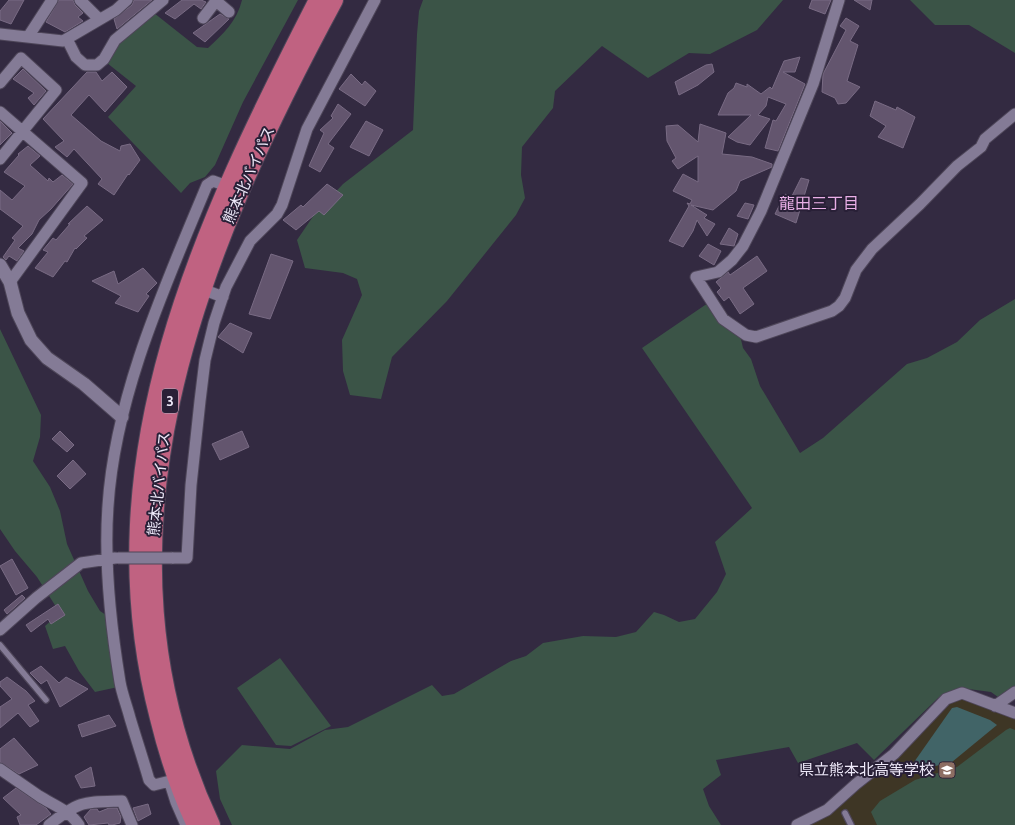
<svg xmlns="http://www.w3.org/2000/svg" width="1015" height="825" viewBox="0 0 1015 825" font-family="Cabin,'Noto Sans JP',sans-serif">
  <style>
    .education { fill: #3e3625 }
    .green { fill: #3b5447 }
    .water { fill: #416467 }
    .building { fill: #63556e; stroke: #796b84 }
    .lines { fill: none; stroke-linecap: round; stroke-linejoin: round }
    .service-casing { stroke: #4e4659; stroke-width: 8 }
    .minor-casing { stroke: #4e4659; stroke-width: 13 }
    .tertiary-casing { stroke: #4e4659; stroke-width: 15 }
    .trunk-casing { stroke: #4e4659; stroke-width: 20 }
    .service { stroke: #847b96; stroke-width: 5.5 }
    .minor { stroke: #847b96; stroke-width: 11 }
    .tertiary { stroke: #847b96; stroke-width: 13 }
    .trunk { stroke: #c06281; stroke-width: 18 }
    .minor-bridge-casing { stroke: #4e4659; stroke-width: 13; stroke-linecap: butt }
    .minor-bridge { stroke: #847b96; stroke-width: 11 }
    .labels { text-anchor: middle; stroke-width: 4; stroke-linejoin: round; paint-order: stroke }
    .shield { fill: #292037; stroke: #b3adbf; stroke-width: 1 }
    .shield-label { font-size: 14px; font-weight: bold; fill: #eee9f9 }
    .street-label { font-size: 15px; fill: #eee9f9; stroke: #292037 }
    .poi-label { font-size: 15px; fill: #eee9f9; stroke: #292037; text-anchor: end }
    .neighbourhood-label { font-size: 16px; fill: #e9afe7; stroke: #292037 }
  </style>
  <rect width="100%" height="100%" fill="#332a41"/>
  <path class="education" d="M 955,699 L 965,699 L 1015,719 L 1015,825 L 808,825 L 943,707 Z"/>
  <path class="green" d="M 242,0 L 298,0 L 243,102 L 215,165 L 205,177 L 190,183 L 181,193 L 108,117 L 136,86 L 107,63 L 123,36 L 154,13 L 197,47 L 208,48 C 223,34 237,21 242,0 Z
    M 423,0 L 783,0 L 757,30 L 710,54 L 689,53 L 648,78 L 602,46 L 555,91 L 553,108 L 522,147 L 521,175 L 525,198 L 516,215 L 447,301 L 392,357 L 381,399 L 350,395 L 343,371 L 342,340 L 362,295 L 357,279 L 343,273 L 305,268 L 297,240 L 314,215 L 343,184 L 413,130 L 417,34 L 419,11 Z
    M 910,0 L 1015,0 L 1015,53 L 969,25 L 935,25 Z
    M 1015,299 L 1015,687 L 998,697 L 991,692 L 961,688 L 938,698 L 874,760 L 857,743 L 798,763 L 789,747 L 716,760 L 721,775 L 703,789 L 709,806 L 721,825 L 232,825 L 220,799 L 216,771 L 242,745 L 290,749 L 325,730 L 348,727 L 432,685 L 442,696 L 454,694 L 511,661 L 526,656 L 543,643 L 583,636 L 616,637 L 636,632 L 654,612 L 664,615 L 679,622 L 695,619 L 717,592 L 726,574 L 715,542 L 752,508 L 642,348 L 711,301 L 739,331 L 743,348 L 751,359 L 760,386 L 800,453 L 823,438 L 907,364 L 927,358 L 957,342 L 980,320 Z
    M 0,329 L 41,415 L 40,437 L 33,461 L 50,487 L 60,511 L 67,544 L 88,591 L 100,611 L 112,619 L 118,687 L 95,692 L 79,671 L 65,646 L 53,649 L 45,626 L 60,613 L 37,577 L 15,551 L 0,529 Z
    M 280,658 L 331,726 L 291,746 L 276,745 L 237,688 Z
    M 1010,728 L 1015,730 L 1015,825 L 877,825 L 871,812 L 880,801 L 915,780 L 957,767 L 1006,730 Z"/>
  <path class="water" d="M 957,707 L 990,720 L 997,725 L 952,762 L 919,770 L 912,765 L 952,708 Z"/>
  <path class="building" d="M 9,0 L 24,0 L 11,24 L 0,20 L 0,11 Z
    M 59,0 L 73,0 L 75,5 L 83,13 L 78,17 L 83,21 L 65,32 L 46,22 Z
    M 134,0 L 152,0 L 117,29 L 114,19 L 132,5 Z
    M 182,0 L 201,0 L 206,2 L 201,9 L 194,4 L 175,19 L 165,13 Z
    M 812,0 L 831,0 L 825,14 L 809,8 Z
    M 854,0 L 872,0 L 870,10 Z
    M 220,14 L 229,19 L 205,42 L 193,33 Z
    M 846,18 L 859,26 L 850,41 L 858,45 L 847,81 L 860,87 L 846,103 L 838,104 L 835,98 L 822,92 L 823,74 L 846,30 L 840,26 Z
    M 800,57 L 795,72 L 783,72 L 805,84 L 778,151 L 765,148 L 773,120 L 776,121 L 786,104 L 768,97 L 766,106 L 758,115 L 770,119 L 750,145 L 737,142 L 728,137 L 751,115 L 718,115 L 728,93 L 734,88 L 736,83 L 747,87 L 747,84 L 761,94 L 770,87 L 772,89 L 784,61 Z
    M 712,64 L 714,72 L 698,85 L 679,95 L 675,82 L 706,65 Z
    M 23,69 L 46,91 L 34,105 L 28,98 L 34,93 L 13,79 Z
    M 87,72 L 96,72 L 102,81 L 112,72 L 127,87 L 105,112 L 89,95 L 71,115 L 101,141 L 120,151 L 121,146 L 130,144 L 140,160 L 129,175 L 128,174 L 114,195 L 98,184 L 102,179 L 74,149 L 67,157 L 55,147 L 64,141 L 43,119 Z
    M 351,74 L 362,85 L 365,81 L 376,91 L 365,106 L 339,89 Z
    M 875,101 L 896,110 L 897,107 L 915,117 L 903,148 L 878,137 L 886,126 L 870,116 Z
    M 338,104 L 351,114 L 328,144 L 334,148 L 320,172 L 309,166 L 324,133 L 320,130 L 333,118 L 331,116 Z
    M 0,121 L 12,133 L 0,145 Z
    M 366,121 L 383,130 L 369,156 L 350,147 Z
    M 700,124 L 726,133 L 722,154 L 752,157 L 772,164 L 772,167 L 740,181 L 736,191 L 713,210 L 691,205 L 707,215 L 704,218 L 715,224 L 707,236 L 697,220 L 693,231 L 683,247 L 669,241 L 689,206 L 687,203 L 690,204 L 692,200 L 673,191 L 683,174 L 698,182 L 698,156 L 678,169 L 672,161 L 676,158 L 667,141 L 666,126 L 678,125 L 698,142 Z
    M 28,146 L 40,156 L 30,165 L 48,181 L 49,178 L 53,182 L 62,175 L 73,184 L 51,209 L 39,220 L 32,234 L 18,248 L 24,251 L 17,261 L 9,256 L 6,260 L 3,257 L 15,240 L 12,238 L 23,226 L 0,209 L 0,190 L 12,200 L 25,186 L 4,172 L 19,155 L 18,154 Z
    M 801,178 L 809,180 L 796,223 L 775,214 L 785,194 L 791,198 Z
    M 327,184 L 343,195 L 324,215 L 319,211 L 296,230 L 283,220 L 301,205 L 303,207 Z
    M 745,203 L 754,205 L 748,219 L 737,216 Z
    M 87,206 L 103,220 L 84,236 L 87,238 L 76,249 L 75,248 L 67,262 L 65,261 L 53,277 L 35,268 L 48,252 L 43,250 L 53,238 L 56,240 L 70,224 L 68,224 Z
    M 729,228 L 738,234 L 734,246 L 720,244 Z
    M 708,244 L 721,251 L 714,265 L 699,256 Z
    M 271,254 L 293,261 L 270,319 L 249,314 Z
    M 757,256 L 767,271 L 743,288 L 754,304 L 740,314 L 729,297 L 724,301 L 717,292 L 721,288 L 716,282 L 728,272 L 730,275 Z
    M 143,268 L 157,283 L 146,294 L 149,296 L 138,312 L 115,303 L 121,296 L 92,281 L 114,271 L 118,284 Z
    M 230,323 L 252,333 L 243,353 L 218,337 Z
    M 60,431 L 74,445 L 67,452 L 52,439 Z
    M 242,431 L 249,447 L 220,460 L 212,444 Z
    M 73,460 L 86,474 L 70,489 L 57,476 Z
    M 12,559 L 28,588 L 16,595 L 0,566 Z
    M 22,595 L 25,598 L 7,614 L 4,610 Z
    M 58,604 L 65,615 L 51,624 L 48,619 L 31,632 L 26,625 Z
    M 41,666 L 59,683 L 66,677 L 88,689 L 60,707 L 47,680 L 41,684 L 30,673 Z
    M 7,677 L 26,691 L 35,701 L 28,705 L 39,721 L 30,727 L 18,713 L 0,728 L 0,707 L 12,699 L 0,686 L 0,682 Z
    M 109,715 L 116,726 L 82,737 L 78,725 Z
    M 14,738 L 38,765 L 19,774 L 0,762 L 0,749 Z
    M 91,767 L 95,786 L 81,788 L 75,776 Z
    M 16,788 L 46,808 L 51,814 L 36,825 L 20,825 L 17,817 L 21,815 L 3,798 Z
    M 148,804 L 151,814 L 138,821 L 133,808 Z
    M 109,808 L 117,808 L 121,817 L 120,823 L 112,825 L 109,825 L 108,823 L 89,825 L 84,817 L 91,809 L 97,809 L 99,812 Z"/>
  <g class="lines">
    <defs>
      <path id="service" d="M 0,645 L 46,700
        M 845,813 L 851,825"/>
      <path id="minor" d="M 80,0 L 99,19
        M 215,0 L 229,12
        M 839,0 L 813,84 L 761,211 L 743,246 L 732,260 L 718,272 L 696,277 L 723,319 L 746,335 L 756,337 L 832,311 L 839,306 L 845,298 L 856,270 L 872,249 L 920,204 L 957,166 L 981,147 L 985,139 L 1015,114
        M 203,18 L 216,1
        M 0,34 L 63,41 L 116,10 L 127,0
        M 28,37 L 52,0
        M 67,39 L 76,57 L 85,65 L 97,65 L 104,59 L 115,40 L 163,0
        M 0,83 L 21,58 L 56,90 L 0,159
        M 0,112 L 82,183 L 10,282
        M 202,289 L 223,297
        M 172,558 L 187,558 L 191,485 L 200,401 L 205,360 L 214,323 L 226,287 L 250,241 L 277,214 L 282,205 L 307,129 L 375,0
        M 0,630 L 36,598 L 81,563 L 115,558
        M 995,706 L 1015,692
        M 0,769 C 13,778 26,787 39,796 C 53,805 69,810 79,825
        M 170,781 L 154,785 L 149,780 C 143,759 136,738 130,718 C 127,706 122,694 120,682 C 111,627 104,561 108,506 C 115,396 165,286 207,185 L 213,181 L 227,186
        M 170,783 L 176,802 L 186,825
        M 49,825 C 80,800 84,802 122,801 L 132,825
        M 797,825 L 827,810 L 856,784 L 894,754 L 946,699 L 962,693 L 1015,713"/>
      <path id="tertiary" d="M 0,265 L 10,282 L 18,313 L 31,340 L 47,358 L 84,384 L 122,417"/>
      <path id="trunk" d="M 196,825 C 180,791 168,755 159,718 C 91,458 202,226 318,0
        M 211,825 C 78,541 196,255 334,0"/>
    </defs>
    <use href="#service" class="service-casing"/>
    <use href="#minor" class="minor-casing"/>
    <use href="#tertiary" class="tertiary-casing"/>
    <use href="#trunk" class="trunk-casing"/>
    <use href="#service" class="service"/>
    <use href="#minor" class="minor"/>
    <use href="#tertiary" class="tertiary"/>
    <use href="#trunk" class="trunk"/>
    <defs>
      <path id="minor-bridge" d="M 118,558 L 172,558"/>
    </defs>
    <use href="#minor-bridge" class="minor-bridge-casing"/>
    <use href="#minor-bridge" class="minor-bridge"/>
  </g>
  <defs>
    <symbol id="school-square" viewBox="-11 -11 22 22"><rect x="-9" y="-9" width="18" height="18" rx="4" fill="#8d6e63" stroke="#292037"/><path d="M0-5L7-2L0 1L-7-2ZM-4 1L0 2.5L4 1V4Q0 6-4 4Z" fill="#fff"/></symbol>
  </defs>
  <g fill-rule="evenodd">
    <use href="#school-square" x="937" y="760" width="20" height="20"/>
  </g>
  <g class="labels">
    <rect class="shield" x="162" y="389" width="16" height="24" rx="3"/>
    <g class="shield-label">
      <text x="170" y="406">3</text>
    </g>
    <g class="street-label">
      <text transform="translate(249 175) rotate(-66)" y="5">熊本北バイパス</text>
      <text transform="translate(159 484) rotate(-84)" y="5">熊本北バイパス</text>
    </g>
    <g class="poi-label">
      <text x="934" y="775">県立熊本北高等学校</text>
    </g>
    <g class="neighbourhood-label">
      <text x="819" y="209">龍田三丁目</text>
    </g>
  </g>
</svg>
